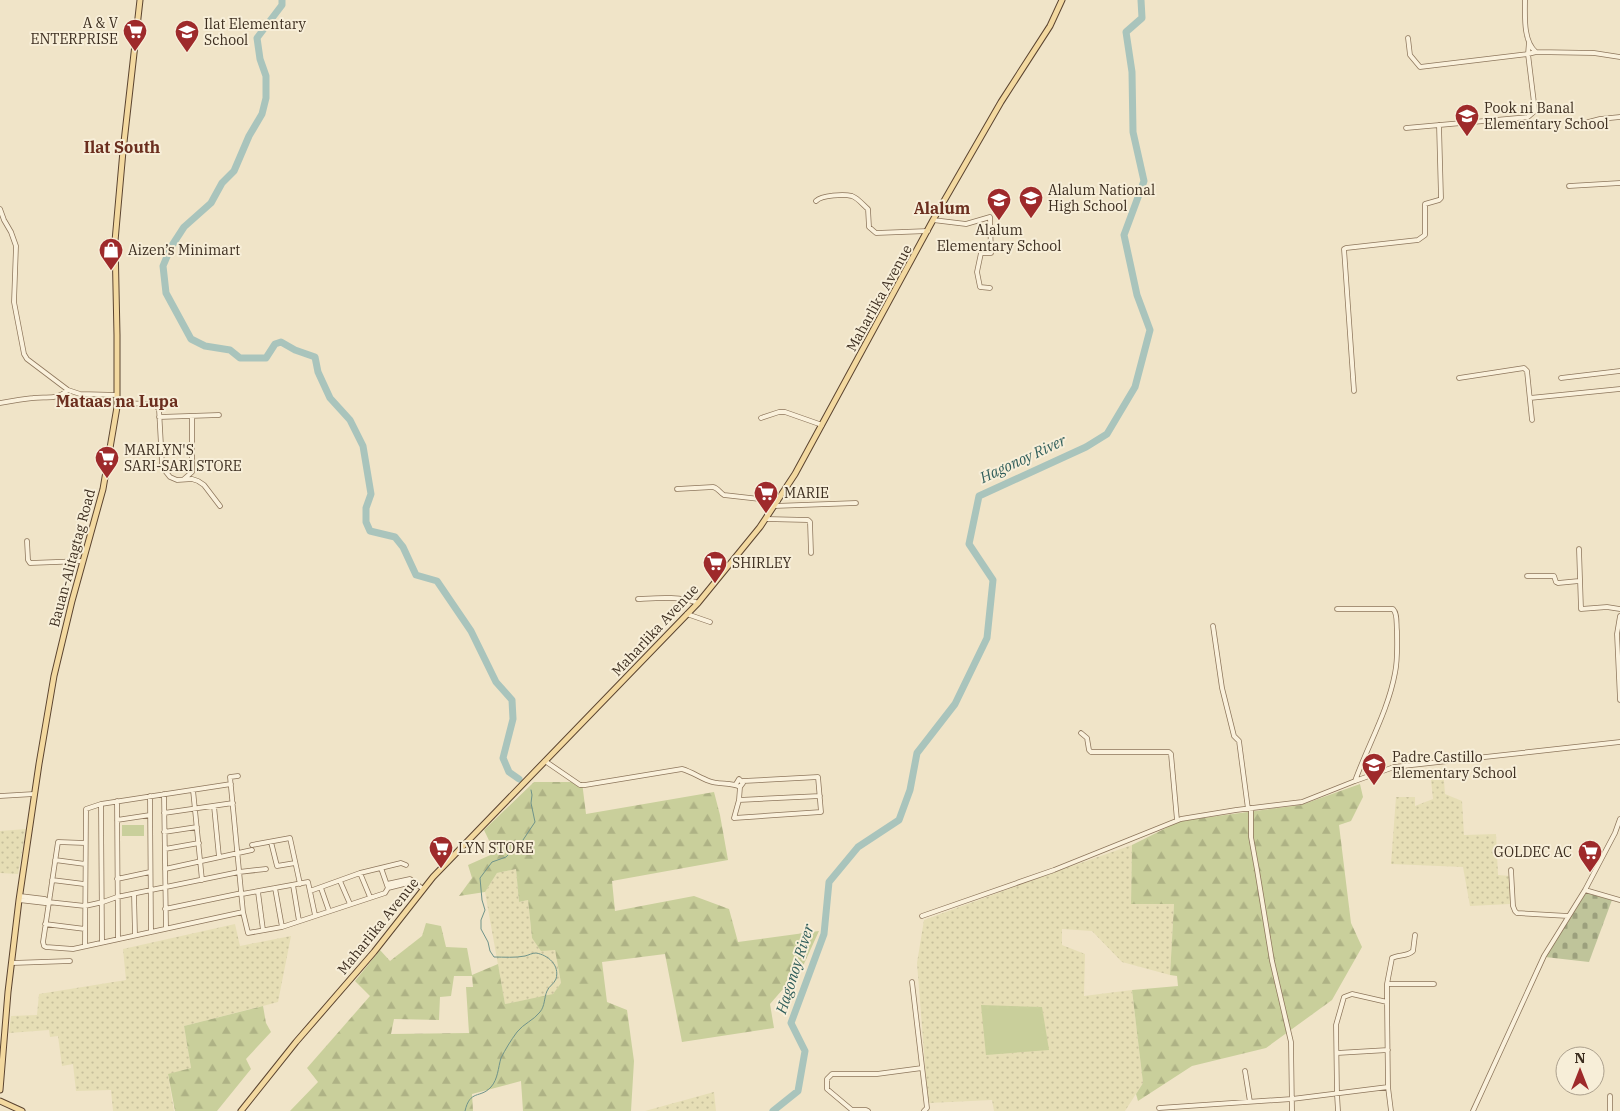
<svg xmlns="http://www.w3.org/2000/svg" width="1620" height="1111" viewBox="0 0 1620 1111" font-family="'IBM Plex Serif',serif">
  <style>
    .farmland { fill: url(#farmland-dots) }
    .green { fill: #c9cf9b }
    .forest { fill: url(#forest-firs); fill-rule: evenodd }
    .cemetery { fill: url(#cemetery-stones) }
    .lines { fill: none; stroke-linecap: round; stroke-linejoin: round }
    .stream { stroke: #6f938a; stroke-width: 1 }
    .river { stroke: #a9c4bc; stroke-width: 7 }
    .minor-casing { stroke: #8d765c; stroke-width: 5.5 }
    .major-casing { stroke: #5b4430; stroke-width: 7 }
    .minor { stroke: #faf1dc; stroke-width: 4 }
    .major { stroke: #f3d9a0; stroke-width: 5 }
    .labels { text-anchor: middle; stroke-width: 4; stroke-linejoin: round; paint-order: stroke }
    .poi-label { font-size: 14px; fill: #3d2e20; stroke: #f7eed8; text-anchor: start }
    .street-label { font-size: 14px; fill: #3d2e20; stroke: #f7eed8 }
    .water-label { font-size: 15px; font-style: italic; fill: #2f5d5a; stroke: #f7eed8 }
    .quarter-label { font-size: 16px; font-weight: bold; fill: #6b2e1e; stroke: #f7eed8 }
  </style>
  <defs>
    <pattern id="farmland-dots" width="8" height="8" patternUnits="userSpaceOnUse" patternTransform="scale(1.25)"><rect width="8" height="8" fill="#e6deb5"/><path d="M2 2h.1M6 6h.1" fill="none" stroke="#c6bf9b" stroke-width="1.8" stroke-linecap="round"/></pattern>
    <pattern id="forest-firs" width="22" height="20" patternUnits="userSpaceOnUse" patternTransform="scale(1.25)"><rect width="22" height="20" fill="#c9cf9b"/><path d="M5 1l3.5 6h-7zM16 11l3.5 6h-7z" fill="#aeb285"/></pattern>
    <pattern id="cemetery-stones" width="16" height="16" patternUnits="userSpaceOnUse" patternTransform="scale(1.25)"><rect width="16" height="16" fill="#bfc49a"/><path d="M2 7V4a2 2 0 0 1 4 0v3zM10 15v-3a2 2 0 0 1 4 0v3z" fill="#9ca07d"/></pattern>
  </defs>
  <rect width="100%" height="100%" fill="#f0e4c8"/>
  <path class="farmland" d="M 1443,768 L 1445,794 L 1462,801 L 1464,835 L 1496,834 L 1498,875 L 1510,876 L 1510,904 L 1470,906 L 1463,867 L 1391,864 L 1396,797 L 1415,797 L 1415,806 L 1433,799 L 1430,769 Z
    M 26,829 L 18,874 L 0,873 L 0,831 Z
    M 1132,845 L 1131,903 L 1174,904 L 1170,975 L 1122,962 L 1092,931 L 1062,929 L 1062,945 L 1085,954 L 1084,996 L 1132,990 L 1143,1083 L 1125,1111 L 994,1111 L 992,1100 L 928,1103 L 917,963 L 924,920 L 1055,872 Z
    M 516,869 L 519,902 L 528,900 L 532,938 L 555,950 L 561,983 L 553,995 L 505,1004 L 485,892 L 497,873 Z
    M 235,924 L 240,946 L 291,936 L 278,1002 L 184,1026 L 191,1068 L 168,1075 L 174,1111 L 113,1111 L 111,1090 L 76,1091 L 73,1064 L 62,1066 L 58,1036 L 50,1037 L 49,1030 L 9,1033 L 11,1016 L 37,1015 L 39,994 L 126,980 L 123,949 Z
    M 714,1092 L 716,1111 L 645,1111 Z"/>
  <path class="green" d="M 122,825 L 144,825 L 144,836 L 122,836 Z
    M 981,1005 L 1042,1007 L 1049,1050 L 986,1055 Z"/>
  <path class="forest" d="M 534,782 L 582,782 L 586,814 L 714,792 L 720,815 L 728,860 L 612,881 L 615,911 L 694,896 L 729,909 L 738,942 L 819,931 L 803,966 L 770,1004 L 774,1028 L 682,1042 L 665,954 L 602,962 L 607,1002 L 627,1010 L 634,1061 L 631,1111 L 523,1111 L 521,1081 L 472,1094 L 473,1111 L 290,1111 L 318,1082 L 307,1068 L 370,996 L 355,981 L 380,950 L 390,961 L 422,936 L 426,923 L 441,926 L 446,947 L 467,948 L 472,975 L 498,964 L 505,1004 L 553,994 L 561,983 L 555,950 L 541,951 L 532,938 L 528,900 L 519,902 L 516,869 L 497,873 L 485,892 L 459,896 L 472,878 L 468,865 L 495,853 L 484,830 ZM 454,976 L 472,976 L 473,987 L 466,987 L 469,1033 L 391,1034 L 394,1019 L 439,1020 L 440,997 L 451,996 Z
    M 1360,784 L 1363,797 L 1351,821 L 1339,825 L 1351,923 L 1362,947 L 1332,1000 L 1266,1048 L 1192,1066 L 1138,1101 L 1136,1094 L 1143,1083 L 1132,990 L 1178,986 L 1177,976 L 1170,975 L 1174,904 L 1131,904 L 1132,845 L 1180,821 L 1301,805 Z
    M 263,1006 L 266,1023 L 271,1032 L 246,1059 L 251,1069 L 217,1111 L 175,1111 L 168,1074 L 191,1068 L 184,1026 Z"/>
  <path class="cemetery" d="M 1586,893 L 1612,900 L 1589,962 L 1545,957 Z"/>
  <g class="lines">
    <path class="stream" d="M 465,1111 C 470,1089 480,1099 491,1087 C 498,1079 498,1068 501,1058 C 505,1050 511,1040 517,1032 C 523,1024 534,1020 540,1012 C 545,1006 544,998 547,991 C 549,986 554,984 556,979 C 560,965 548,955 536,953 C 532,953 529,955 525,956 C 515,958 504,957 494,957 L 490,951 L 488,942 L 481,929 L 481,920 L 485,910 L 482,900 L 480,878 L 492,862 L 506,857 L 523,840 L 535,822 L 531,803 L 532,795 L 531,790"/>
    <path class="river" d="M 282,0 L 282,5 L 257,38 L 260,59 L 266,76 L 266,98 L 262,114 L 249,136 L 234,171 L 222,183 L 211,203 L 184,227 L 171,247 L 163,266 L 166,293 L 191,339 L 205,346 L 230,350 L 240,358 L 266,358 L 275,344 L 281,342 L 295,350 L 315,357 L 318,372 L 330,398 L 350,420 L 363,446 L 371,494 L 366,508 L 366,522 L 370,531 L 395,537 L 403,547 L 416,575 L 437,581 L 471,631 L 496,682 L 512,700 L 513,719 L 503,758 L 509,772 L 519,779
      M 773,1111 L 798,1091 L 805,1051 L 791,1023 L 824,934 L 829,882 L 858,847 L 899,820 L 910,790 L 917,753 L 955,704 L 987,638 L 993,580 L 969,544 L 979,496 L 1086,447 L 1107,434 L 1135,387 L 1150,330 L 1137,295 L 1124,235 L 1144,181 L 1133,132 L 1132,72 L 1126,32 L 1142,18 L 1141,0"/>
    <defs>
      <path id="minor" d="M 1525,0 C 1525,16 1523,41 1536,52 L 1594,53 L 1620,57
        M 1408,38 L 1410,55 L 1420,67 L 1528,54 L 1529,42
        M 1573,126 L 1600,119 L 1620,117
        M 1406,128 L 1528,117 L 1535,111 L 1528,54 L 1536,52
        M 1569,186 L 1620,183
        M 816,201 C 822,195 844,194 852,196 C 858,198 864,206 868,209 L 869,227 L 876,233 L 928,231
        M 0,209 L 4,220 L 11,232 L 16,246 L 14,302 L 24,354 L 27,359 L 68,390 L 80,394 L 117,395
        M 933,220 L 966,224 L 990,217 L 991,253 L 981,253 L 977,272 L 980,287 L 990,288
        M 1459,378 L 1524,368 L 1527,371 L 1532,420
        M 1561,378 L 1620,371
        M 1354,391 L 1344,249 L 1346,248 L 1418,240 L 1425,235 L 1425,204 L 1439,200 L 1441,198 L 1439,125
        M 1530,398 L 1620,389
        M 0,403 C 11,401 22,399 33,398 C 48,396 55,401 68,390
        M 117,403 L 153,404 L 159,409 L 162,464 L 166,472 L 170,477 L 177,480 L 192,479 L 198,481 L 204,485 L 220,506
        M 159,417 L 219,415
        M 761,418 L 779,412 L 785,412 L 822,425
        M 184,479 L 192,472 L 192,416
        M 677,489 L 713,487 C 718,488 720,493 724,495 L 778,501
        M 774,506 L 856,503
        M 766,519 L 808,520 L 810,522 L 811,553
        M 27,541 L 28,560 L 30,563 L 83,561
        M 1579,549 L 1581,609 L 1607,607 L 1620,609
        M 1527,576 L 1554,576 L 1556,582 L 1558,583 L 1579,581
        M 638,599 C 658,598 679,596 698,603
        M 1337,609 L 1393,609 C 1398,614 1396,624 1397,631 C 1397,645 1398,659 1395,673 C 1388,711 1368,745 1355,781
        M 687,614 L 710,622
        M 1620,616 L 1617,634 L 1620,700
        M 1213,626 L 1222,688 L 1234,736 L 1239,741 L 1248,809
        M 1081,733 L 1087,738 L 1089,750 L 1091,752 L 1169,752 L 1171,754 L 1177,820
        M 545,761 L 580,785 L 585,785 L 682,769 C 692,772 699,777 709,781 C 719,785 731,782 740,787 L 743,783 L 739,779 L 736,784
        M 238,776 L 230,777 L 243,912 L 248,933 L 282,927 L 385,893 L 388,888 L 381,868
        M 740,787 L 739,800 L 734,818 L 821,812 L 818,777 L 743,781
        M 193,790 L 202,880
        M 164,794 L 166,928
        M 0,796 L 34,794
        M 150,796 L 151,931
        M 739,800 L 820,796
        M 117,801 L 118,938
        M 101,804 L 102,942
        M 214,806 L 219,857
        M 1251,808 L 1251,837 L 1257,870 L 1272,961 L 1291,1042 L 1292,1111
        M 164,813 L 233,803
        M 117,820 L 150,815
        M 164,832 L 197,827
        M 271,842 L 277,866 L 295,863
        M 85,843 L 58,842 L 43,942 L 44,946 L 46,947 L 73,949 L 243,912
        M 252,845 L 290,838 L 300,884
        M 165,849 L 199,843
        M 55,860 L 85,864
        M 165,869 L 252,850
        M 1511,870 L 1513,906 L 1515,911 L 1517,913 L 1568,916
        M 360,873 L 370,897
        M 117,879 L 150,872
        M 52,880 L 84,884
        M 340,881 L 350,904
        M 387,884 L 410,879 L 423,889
        M 293,885 L 299,921
        M 275,888 L 282,927
        M 321,888 L 329,911
        M 388,888 L 408,883 L 415,884
        M 1585,890 L 1620,900
        M 310,891 L 360,873 L 401,863 L 406,865
        M 258,892 L 263,930
        M 134,894 L 135,935
        M 242,894 L 308,882 L 315,915
        M 20,896 L 45,899 L 48,902
        M 19,900 L 45,903 L 48,902 L 85,906 L 103,902 L 117,897 L 239,872 L 266,869
        M 165,909 L 242,893
        M 922,916 L 1054,870 L 1181,819 L 1236,810 L 1302,802 L 1355,781 L 1394,767 L 1620,742
        M 45,924 L 85,929
        M 85,946 L 86,809 L 101,804 L 231,784
        M 12,963 L 70,961
        M 912,982 L 927,1108 L 924,1111
        M 1387,984 L 1434,984
        M 1337,1053 L 1388,1050
        M 1245,1071 L 1250,1102
        M 1610,1096 L 1610,1111
        M 1159,1108 L 1292,1099 L 1388,1087
        M 868,1111 L 866,1110 L 852,1110 L 827,1089 L 827,1079 L 832,1074 L 877,1074 L 922,1068
        M 1338,1111 L 1337,1094 L 1336,1025 L 1344,997 L 1352,994 L 1387,1002
        M 1391,1111 L 1388,1087 L 1387,1002 L 1387,984 L 1392,958 C 1399,954 1407,957 1413,951 L 1415,935
        M 1473,1111 L 1544,956 L 1585,890 L 1615,833 L 1620,819"/>
      <path id="major" d="M 0,1090 L 8,992 L 19,900 L 39,764 L 54,676 L 72,601 L 103,489 L 117,407 L 117,335 L 115,241 L 123,151 L 140,0
        M 0,1101 L 22,1111
        M 241,1111 L 296,1042 L 374,952 L 433,877 L 698,603 L 760,527 L 795,474 L 933,220 L 1001,102 L 1050,26 L 1062,0"/>
    </defs>
    <use href="#minor" class="minor-casing"/>
    <use href="#major" class="major-casing"/>
    <use href="#minor" class="minor"/>
    <use href="#major" class="major"/>
  </g>
  <defs>
    <symbol id="supermarket-pin" viewBox="-11 -11 22 30"><path d="M0 17L-7.5 6A9.5 9.5 0 1 1 7.5 6Z" fill="#9e2a2b" stroke="#f7eed8"/><path d="M-6-5.5h2.5l.6 2H6L4.5 2H-2.5L-4.4-4H-6ZM-1.5 3.2a1.3 1.3 0 1 0 .1 0ZM3 3.2a1.3 1.3 0 1 0 .1 0Z" fill="#fff"/></symbol>
    <symbol id="school-pin" viewBox="-11 -11 22 30"><path d="M0 17L-7.5 6A9.5 9.5 0 1 1 7.5 6Z" fill="#9e2a2b" stroke="#f7eed8"/><path d="M0-5L7-2L0 1L-7-2ZM-4 1L0 2.5L4 1V4Q0 6-4 4Z" fill="#fff"/></symbol>
    <symbol id="shop-pin" viewBox="-11 -11 22 30"><path d="M0 17L-7.5 6A9.5 9.5 0 1 1 7.5 6Z" fill="#9e2a2b" stroke="#f7eed8"/><path d="M-5-2.5h2.3a2.7 3.5 0 0 1 5.4 0H5L5.5 6h-11ZM-1.5-2.5h3a1.5 2.3 0 0 0-3 0Z" fill="#fff"/></symbol>
  </defs>
  <g fill-rule="evenodd">
    <use href="#supermarket-pin" x="121" y="17" width="28" height="38"/>
    <use href="#school-pin" x="173" y="18" width="28" height="38"/>
    <use href="#school-pin" x="1453" y="102" width="28" height="38"/>
    <use href="#school-pin" x="1017" y="184" width="28" height="38"/>
    <use href="#school-pin" x="985" y="186" width="28" height="38"/>
    <use href="#shop-pin" x="97" y="236" width="28" height="38"/>
    <use href="#supermarket-pin" x="93" y="444" width="28" height="38"/>
    <use href="#supermarket-pin" x="752" y="479" width="28" height="38"/>
    <use href="#supermarket-pin" x="701" y="549" width="28" height="38"/>
    <use href="#school-pin" x="1360" y="751" width="28" height="38"/>
    <use href="#supermarket-pin" x="427" y="834" width="28" height="38"/>
    <use href="#supermarket-pin" x="1576" y="838" width="28" height="38"/>
  </g>
  <g class="labels">
    <g class="poi-label">
      <text x="118" y="28" text-anchor="end">A &amp; V<tspan x="118" dy="16">ENTERPRISE</tspan></text>
      <text x="204" y="29">Ilat Elementary<tspan x="204" dy="16">School</tspan></text>
      <text x="1484" y="113">Pook ni Banal<tspan x="1484" dy="16">Elementary School</tspan></text>
      <text x="1048" y="195">Alalum National<tspan x="1048" dy="16">High School</tspan></text>
      <text x="999" y="235" text-anchor="middle">Alalum<tspan x="999" dy="16">Elementary School</tspan></text>
      <text x="128" y="255">Aizen’s Minimart</text>
      <text x="124" y="455">MARLYN'S<tspan x="124" dy="16">SARI-SARI STORE</tspan></text>
      <text x="784" y="498">MARIE</text>
      <text x="732" y="568">SHIRLEY</text>
      <text x="1392" y="762">Padre Castillo<tspan x="1392" dy="16">Elementary School</tspan></text>
      <text x="458" y="853">LYN STORE</text>
      <text x="1572" y="857" text-anchor="end">GOLDEC AC</text>
    </g>
    <g class="street-label">
      <text transform="translate(879 298) rotate(-61)" y="5">Maharlika Avenue</text>
      <text transform="translate(72 558) rotate(-75)" y="5">Bauan-Alitagtag Road</text>
      <text transform="translate(655 630) rotate(-47)" y="5">Maharlika Avenue</text>
      <text transform="translate(378 926) rotate(-51)" y="5">Maharlika Avenue</text>
    </g>
    <g class="water-label">
      <text transform="translate(1023 459) rotate(-25)" y="5">Hagonoy River</text>
      <text transform="translate(795 969) rotate(-72)" y="5">Hagonoy River</text>
    </g>
    <g class="quarter-label">
      <text x="122" y="153">Ilat South</text>
      <text x="942" y="214">Alalum</text>
      <text x="117" y="407">Mataas na Lupa</text>
    </g>
  </g>
  <g transform="translate(1580 1071)"><circle r="24" fill="#f7eed8" stroke="#ada18e"/>
  <path d="M0-4L9 19L0 12L-9 19Z" fill="#9e2a2b"/>
  <text y="-8" font-size="14" font-weight="bold" text-anchor="middle" fill="#3d2e20">N</text>
  </g>
</svg>
